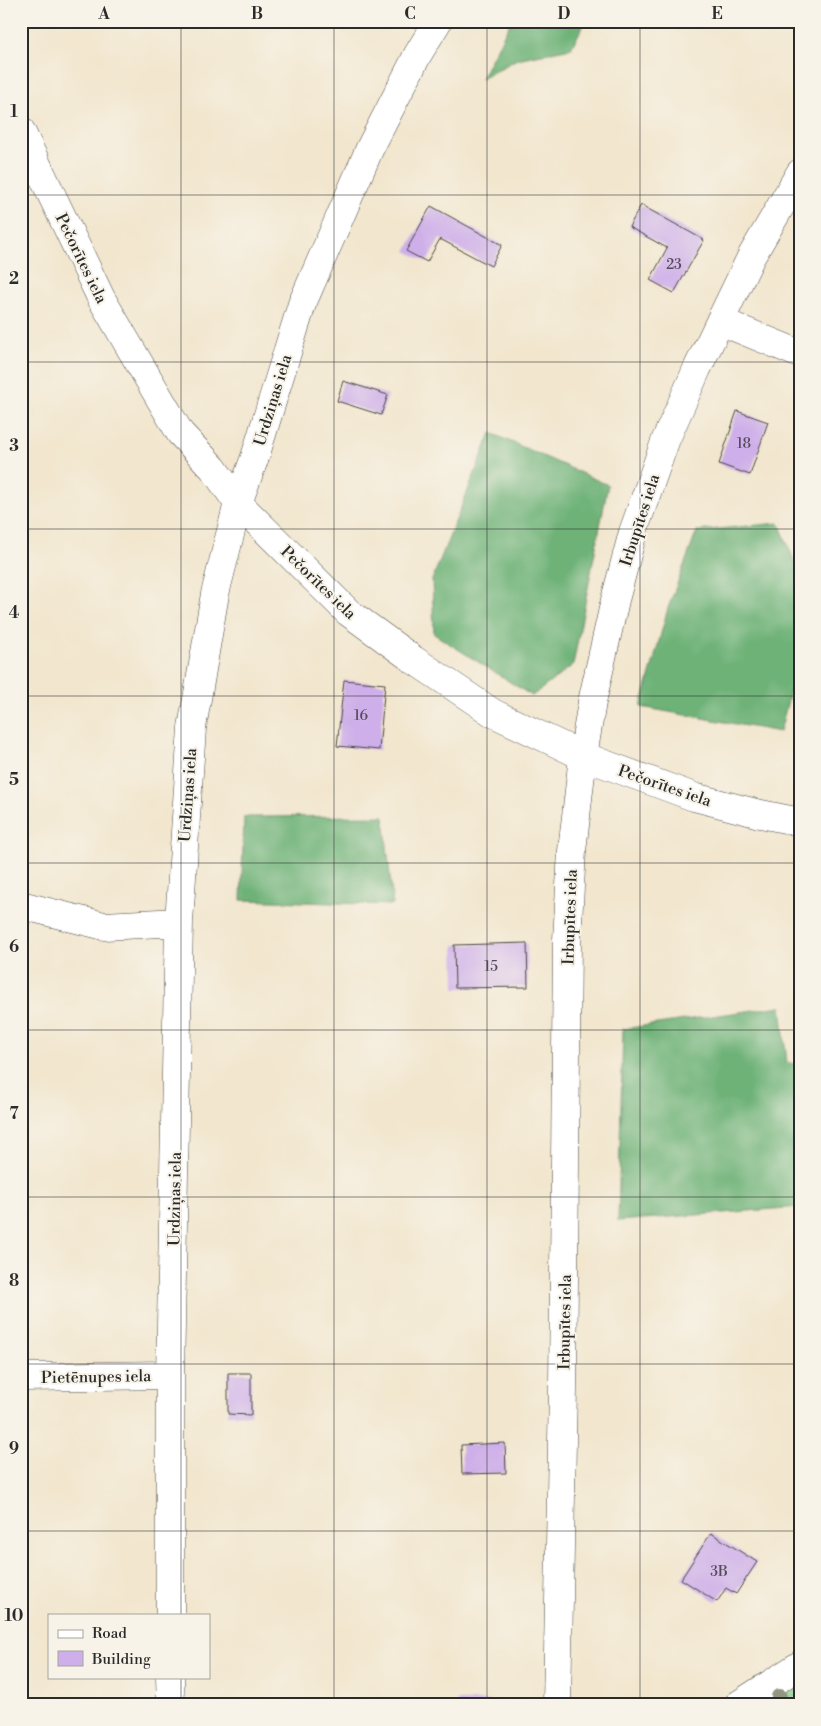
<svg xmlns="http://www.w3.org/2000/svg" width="821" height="1726" viewBox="0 0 821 1726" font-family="'Libre Bodoni',serif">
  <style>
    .green { fill: #88d08c; stroke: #5a7e5c }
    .forest { fill: #6eb278; stroke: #4c6e52 }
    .building { fill: #ceafe9 }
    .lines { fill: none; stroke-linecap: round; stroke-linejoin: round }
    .minor-casing { stroke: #494743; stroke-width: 29 }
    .path { stroke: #494743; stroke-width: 3; stroke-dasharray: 4 4; stroke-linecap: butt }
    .minor { stroke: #fff; stroke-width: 28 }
    .tree { fill: #919682 }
    .grid { fill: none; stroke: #2b2b2b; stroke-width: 1; stroke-opacity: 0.55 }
    .labels { text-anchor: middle; stroke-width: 4; stroke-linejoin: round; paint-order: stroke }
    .number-label { font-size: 14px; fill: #544c5a }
    .street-label { font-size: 16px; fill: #2b2b2b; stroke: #f7f3e8 }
    .neatline { fill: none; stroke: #2b2b2b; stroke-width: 2 }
    .grid-label { font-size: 16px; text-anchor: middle; font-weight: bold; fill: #2b2b2b }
  </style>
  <rect width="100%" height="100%" fill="#f7f3e8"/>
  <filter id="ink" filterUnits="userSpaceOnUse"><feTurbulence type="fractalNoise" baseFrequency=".02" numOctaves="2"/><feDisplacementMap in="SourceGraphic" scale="10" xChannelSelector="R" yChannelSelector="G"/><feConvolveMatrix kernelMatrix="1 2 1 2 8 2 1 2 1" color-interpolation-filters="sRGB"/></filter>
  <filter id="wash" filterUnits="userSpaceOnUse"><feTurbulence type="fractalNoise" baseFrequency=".0096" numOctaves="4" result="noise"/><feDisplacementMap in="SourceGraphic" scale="20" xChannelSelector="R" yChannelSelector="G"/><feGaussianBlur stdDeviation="1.12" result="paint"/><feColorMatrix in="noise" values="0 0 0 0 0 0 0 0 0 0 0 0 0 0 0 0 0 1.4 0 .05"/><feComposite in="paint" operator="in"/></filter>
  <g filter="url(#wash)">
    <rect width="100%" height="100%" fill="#f2e6ce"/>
    <path class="green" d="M 800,1678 L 800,1694 L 782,1705 L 758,1705 Z"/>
    <path class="forest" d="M 511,21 L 586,21 L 571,48 L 517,59 L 481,79 Z
      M 491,433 L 608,485 L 573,665 L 532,696 L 434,634 L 432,580 Z
      M 779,523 L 800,575 L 800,652 L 780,732 L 641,707 L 668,608 L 697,531 Z
      M 384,816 L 393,905 L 241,900 L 244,817 Z
      M 781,1006 L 787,1063 L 800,1064 L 800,1207 L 618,1221 L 623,1029 Z"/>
    <g id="blocks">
      <path class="building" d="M 784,21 L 800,21 L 800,32 Z
        M 641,205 L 704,240 L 674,293 L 650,280 L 667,248 L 629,227 Z
        M 431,206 L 502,245 L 491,266 L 440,239 L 427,262 L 406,251 Z
        M 343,381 L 388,395 L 381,415 L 337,401 Z
        M 737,411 L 768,422 L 750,475 L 719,464 Z
        M 344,680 L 385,684 L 379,750 L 337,746 Z
        M 527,943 L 528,987 L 455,988 L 454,945 Z
        M 228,1373 L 251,1373 L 251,1415 L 228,1414 Z
        M 505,1443 L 506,1473 L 462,1474 L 461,1445 Z
        M 711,1533 L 757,1562 L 736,1594 L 726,1588 L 717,1602 L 681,1579 Z
        M 457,1701 L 490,1701 L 490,1705 L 457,1705 Z
        M 367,1702 L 404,1703 L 404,1704 L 401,1705 L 367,1705 Z"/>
    </g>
  </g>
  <g filter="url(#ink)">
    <use href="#blocks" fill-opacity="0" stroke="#494743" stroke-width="1"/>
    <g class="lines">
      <defs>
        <path id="minor" d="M 21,131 L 101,298 L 180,433 L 213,468 L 238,503 L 348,612 L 414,660 L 493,713 L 583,756 L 694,797 L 756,813 L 800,822
          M 720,321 L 800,354
          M 21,905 L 104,926 L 179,922
          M 21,1377 L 170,1375
          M 170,1615 L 170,1375 L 179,922 L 192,728 L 215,594 L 238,503 L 255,457 L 302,304 L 370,148 L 418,54 L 438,21
          M 170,1677 L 171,1705
          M 557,1705 L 563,1389 L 567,940 L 572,851 L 583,756 L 592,702 L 615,600 L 633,532 L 666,439 L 697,369 L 751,257 L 800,173
          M 738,1705 L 800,1665"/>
      </defs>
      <use href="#minor" class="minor-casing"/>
      <path class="path" d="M 799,1705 L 800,1705"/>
      <use href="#minor" class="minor"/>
    </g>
    <circle class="tree" cx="779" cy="1697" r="8"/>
  </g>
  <path class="grid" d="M 181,21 L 181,1615M 334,21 L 334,1705M 487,21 L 487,1705M 640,21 L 640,1705M 21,195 L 800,195M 21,362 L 800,362M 21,529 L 800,529M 21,696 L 800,696M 21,863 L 800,863M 21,1030 L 800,1030M 21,1197 L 800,1197M 21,1364 L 800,1364M 21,1531 L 800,1531M 181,1677 L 181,1705"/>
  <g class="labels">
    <g class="number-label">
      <text x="674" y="269">23</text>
      <text x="744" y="448">18</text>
      <text x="361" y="720">16</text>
      <text x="491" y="971">15</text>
      <text x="719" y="1576">3B</text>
    </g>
    <g class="street-label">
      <text transform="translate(82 258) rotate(64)" y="6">Pečorītes iela</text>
      <text transform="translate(272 400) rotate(-73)" y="6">Urdziņas iela</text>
      <text transform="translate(639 520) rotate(-72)" y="6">Irbupītes iela</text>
      <text transform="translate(319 582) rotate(44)" y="6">Pečorītes iela</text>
      <text transform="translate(665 785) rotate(19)" y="6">Pečorītes iela</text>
      <text transform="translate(187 795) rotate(-86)" y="6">Urdziņas iela</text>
      <text transform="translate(569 917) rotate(-88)" y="6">Irbupītes iela</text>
      <text transform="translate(174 1199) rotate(-89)" y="6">Urdziņas iela</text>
      <text transform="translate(564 1322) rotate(-89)" y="6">Irbupītes iela</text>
      <text transform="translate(96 1376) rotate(-1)" y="6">Pietēnupes iela</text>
    </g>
  </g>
  <rect width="821" height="1726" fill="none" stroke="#f7f3e8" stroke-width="55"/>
  <rect x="48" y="1614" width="162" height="65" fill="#f7f3e8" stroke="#a5a39c"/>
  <rect x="58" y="1630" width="25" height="8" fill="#ffffff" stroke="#a5a39c"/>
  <text x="92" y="1638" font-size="15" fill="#2b2b2b">Road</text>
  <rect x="58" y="1651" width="25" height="15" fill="#ceafe9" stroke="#a5a39c"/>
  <text x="92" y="1664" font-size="15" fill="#2b2b2b">Building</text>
  <rect x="28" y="28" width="766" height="1670" class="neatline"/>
  <g class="grid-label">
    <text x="104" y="19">A</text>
    <text x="257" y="19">B</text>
    <text x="410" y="19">C</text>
    <text x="564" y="19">D</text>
    <text x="717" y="19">E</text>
    <text x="14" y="117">1</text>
    <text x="14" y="284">2</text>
    <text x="14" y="451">3</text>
    <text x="14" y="618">4</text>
    <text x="14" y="785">5</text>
    <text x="14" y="952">6</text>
    <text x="14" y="1119">7</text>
    <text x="14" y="1286">8</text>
    <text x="14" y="1454">9</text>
    <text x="14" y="1621">10</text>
  </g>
</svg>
